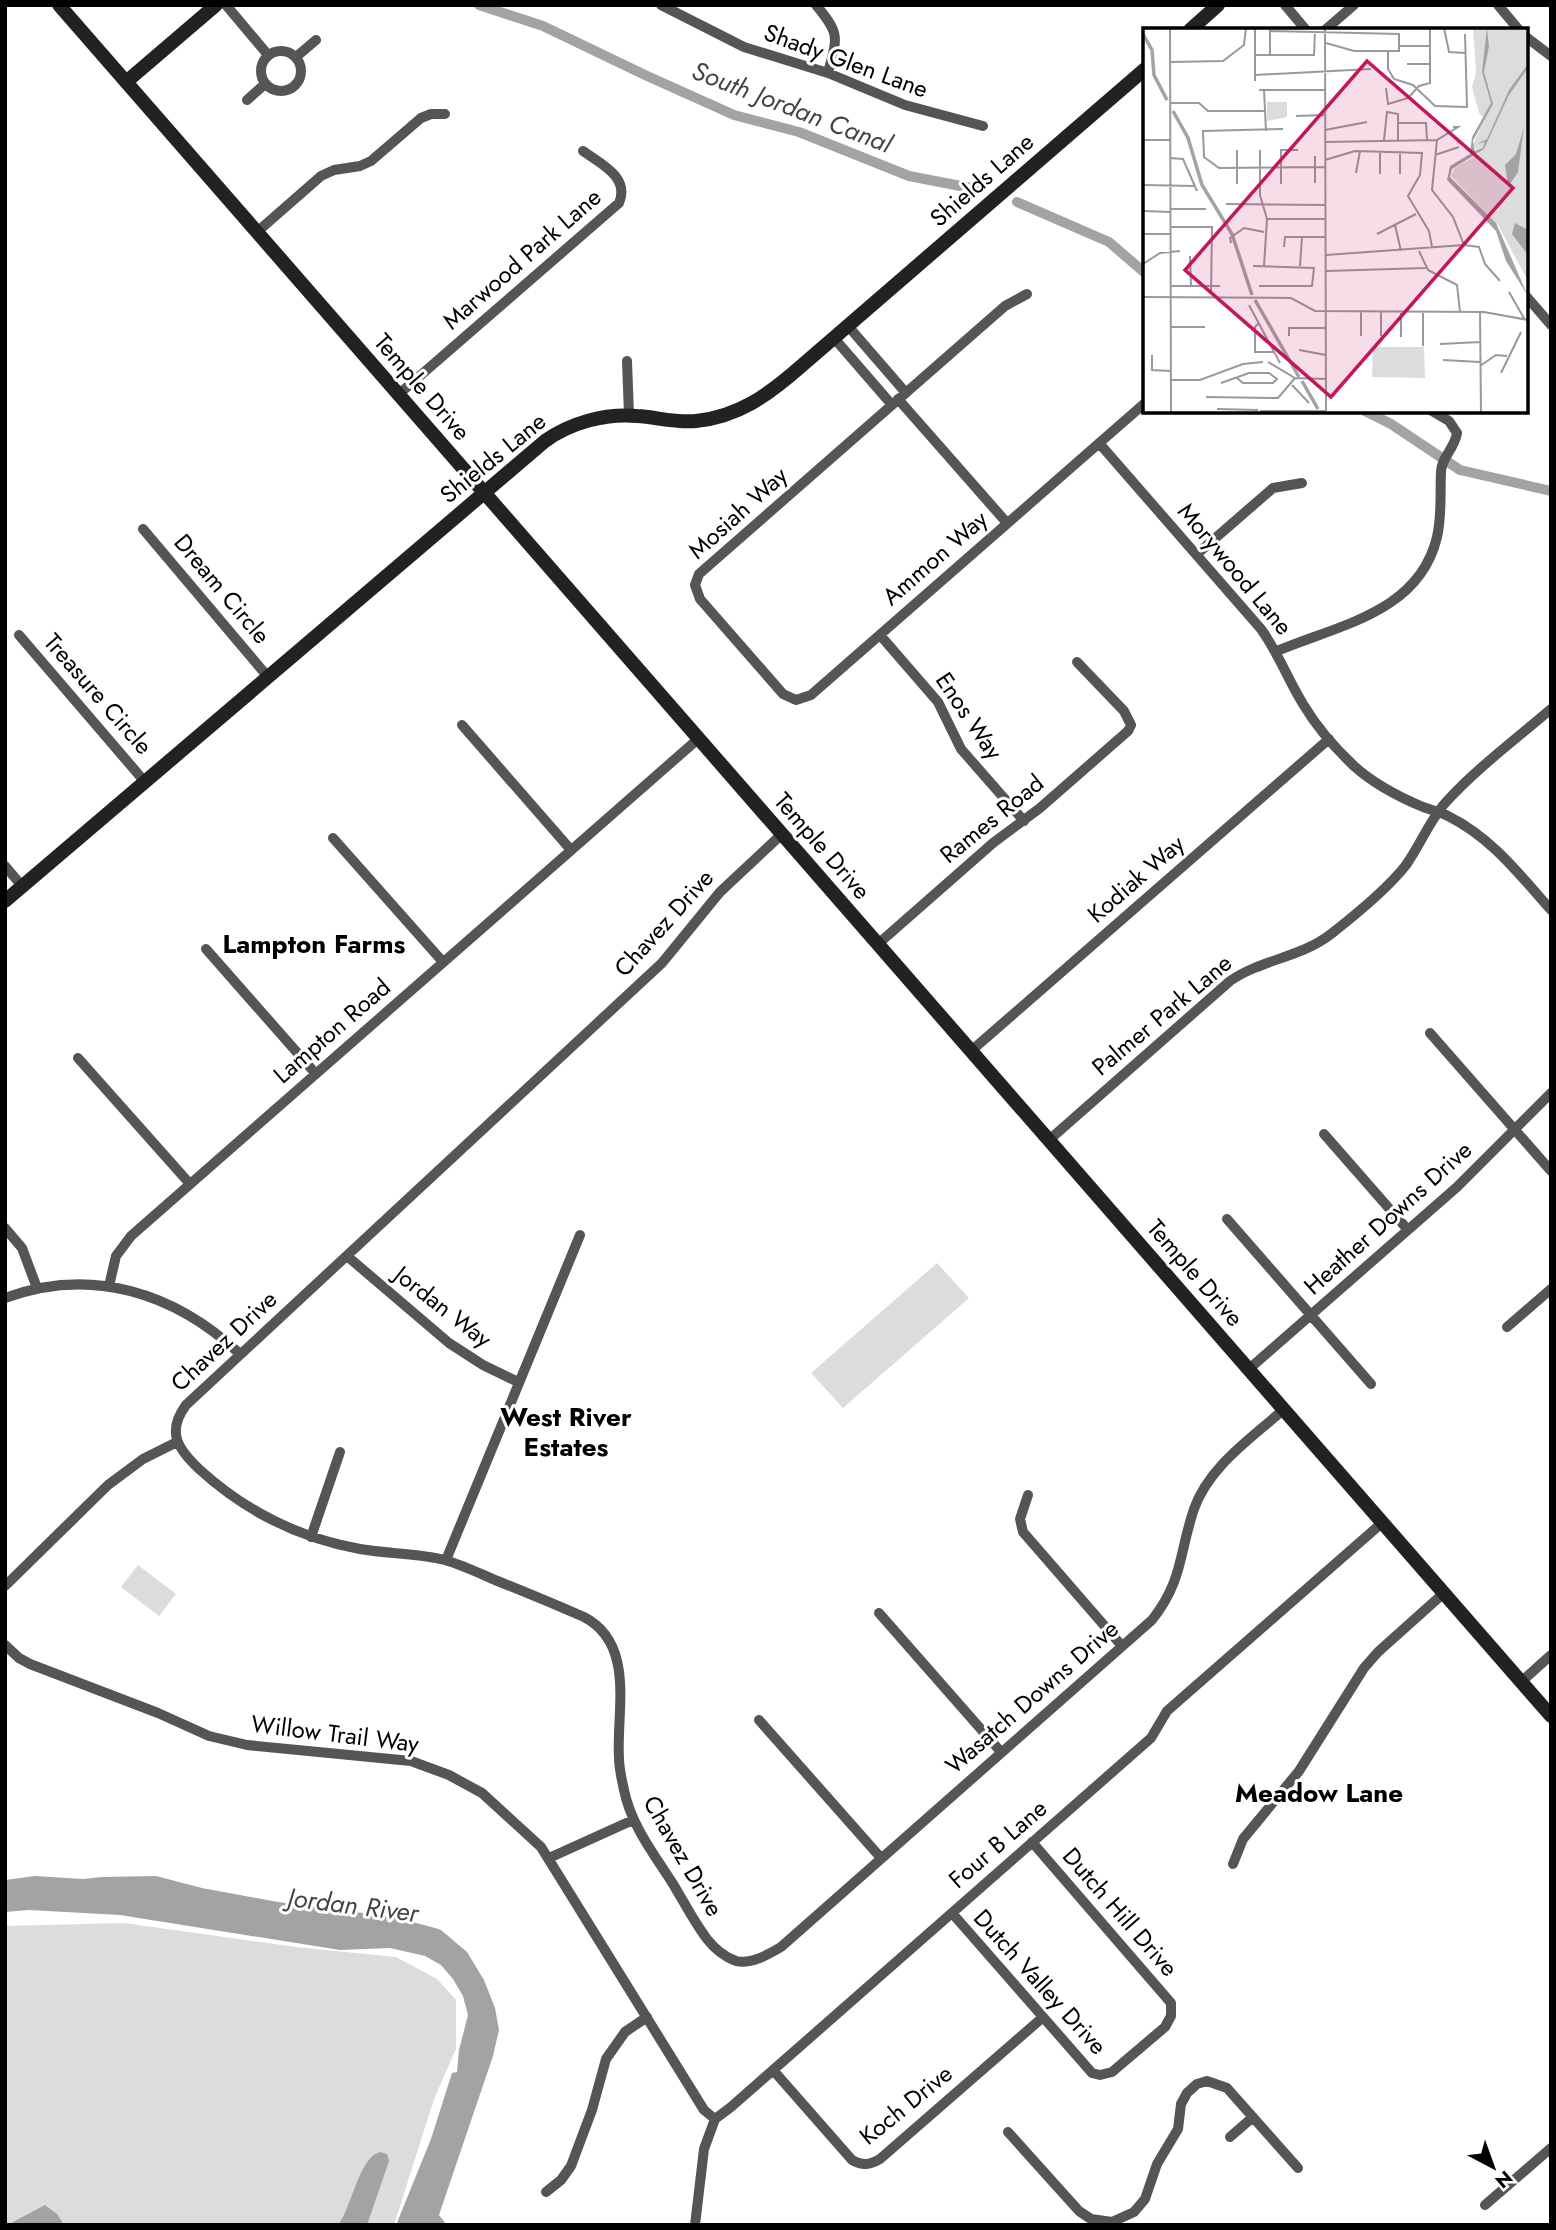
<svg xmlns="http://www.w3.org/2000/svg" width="1556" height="2230" viewBox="0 0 1556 2230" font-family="Jost,sans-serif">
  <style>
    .green { fill: #dcdcdc }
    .water { fill: #a3a3a3 }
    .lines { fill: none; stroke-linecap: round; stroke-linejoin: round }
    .canal { stroke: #a3a3a3; stroke-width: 10 }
    .street { stroke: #555; stroke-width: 10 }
    .secondary { stroke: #222; stroke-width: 14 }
    .labels { text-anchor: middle; stroke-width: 6; stroke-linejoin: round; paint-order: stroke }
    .street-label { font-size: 24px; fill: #000; stroke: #fff }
    .water-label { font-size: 26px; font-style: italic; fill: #444; stroke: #fff }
    .neighbourhood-label { font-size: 26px; font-weight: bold; fill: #000; stroke: #fff }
    .inset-river { fill: none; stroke: #a3a3a3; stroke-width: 3.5 }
    .inset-road { fill: none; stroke: #999; stroke-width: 2 }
    .view { fill: #c2185b; fill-opacity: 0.15; stroke: #c2185b; stroke-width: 3.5 }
    .inset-edge { fill: none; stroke: #000; stroke-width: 3.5 }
  </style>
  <rect width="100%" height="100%" fill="#fff"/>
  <path class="green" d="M 937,1263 L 969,1298 L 843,1408 L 811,1373 Z
    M 138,1565 L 176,1594 L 159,1616 L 121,1587 Z
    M 124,1923 L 296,1947 L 396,1957 L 437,1979 L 456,2000 L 456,2049 L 434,2099 L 394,2225 L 5,2225 L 5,1926 Z"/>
  <path class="water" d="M 35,1876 L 83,1879 L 101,1877 L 156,1876 L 202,1888 L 278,1902 L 394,1917 L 435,1928 L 441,1930 L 467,1952 L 484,1980 L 495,2008 L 499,2030 L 493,2056 L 439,2215 L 447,2225 L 396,2225 L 431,2139 L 452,2073 L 457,2072 L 459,2050 L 468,2015 L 463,1996 L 453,1979 L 441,1965 L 425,1956 L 390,1948 L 340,1950 L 120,1915 L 29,1910 L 5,1912 L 5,1880 Z
    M 380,2152 L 387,2154 L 389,2161 L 367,2225 L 338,2225 C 352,2207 359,2157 380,2152 Z
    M 45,2205 L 57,2214 L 64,2225 L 13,2225 L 13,2222 Z"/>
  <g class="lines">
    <path class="canal" d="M 479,5 L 543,26 L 645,75 L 734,115 L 799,132 L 909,176 L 976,189
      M 1017,202 L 1109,242 L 1145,273
      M 1365,411 L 1391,424 L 1460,470 L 1551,491"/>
    <path class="street" d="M 226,5 L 268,55
      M 661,5 L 744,47 L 828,73 L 905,105 L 983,126
      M 816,5 C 841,35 837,37 828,73
      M 1285,5 L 1306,30
      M 1498,5 L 1519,30
      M 1325,30 L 1354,5
      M 1526,37 L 1551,56
      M261 71a20 20 0 1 1 40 0a20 20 0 1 1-40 0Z
      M 296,57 L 316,40
      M 247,100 L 265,84
      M 257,232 L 321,176 L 334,170 L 360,166 L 371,161 L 421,118 L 431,114 L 445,114
      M 1027,294 L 1005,306 L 699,574 L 695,585 L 700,599 L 783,694 L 796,700 L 811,695 L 1145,403
      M 1526,296 L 1551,325
      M 848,326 L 906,393
      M 834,338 L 892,405
      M 627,361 L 629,415
      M 399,394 L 619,203 C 630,177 601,164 583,151
      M 898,399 L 1007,523
      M 1099,443 L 1261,629 C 1279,654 1287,678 1303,704 C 1316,726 1335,748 1354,766 C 1374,784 1399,797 1423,807 C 1431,810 1440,812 1448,816 C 1492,838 1519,874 1551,910
      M 143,529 L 268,677
      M 1197,554 L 1273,488 L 1302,483
      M 19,635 L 145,782
      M 880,635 L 938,702 L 961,749 L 1024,821
      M 1277,651 C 1338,625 1419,613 1437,537 C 1442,516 1440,494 1441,472 C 1441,458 1455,448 1457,433 L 1449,421 L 1432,411
      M 462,725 L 571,850
      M 782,834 L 720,892 L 662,963 L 186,1405 C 166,1432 178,1449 199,1469 C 245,1511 299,1538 360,1549 C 388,1554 418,1553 445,1560 C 462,1565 479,1573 495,1580 C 525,1592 554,1604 584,1617 C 636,1644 616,1712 619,1758 C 619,1769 622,1780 624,1790 C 631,1825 654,1854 673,1884 C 684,1902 694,1922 707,1939 C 714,1948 725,1957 736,1961 C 751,1965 769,1954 781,1947 L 1152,1620 C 1183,1581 1179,1553 1194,1509 C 1209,1466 1252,1438 1284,1409
      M 333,838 L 443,962
      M 5,866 L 22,886
      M 878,944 L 993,843 L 1040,808 L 1128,731 L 1131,725 L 1124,711 L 1077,662
      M 206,949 L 316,1074
      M 1430,1033 L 1551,1171
      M 971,1051 L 1329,739
      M 78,1058 L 190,1184
      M 1324,1134 L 1408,1230
      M 1049,1140 L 1230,981 C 1262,959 1300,958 1331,934 C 1354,916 1389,887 1406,865 C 1421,844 1429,821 1446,802 C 1477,768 1516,739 1551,709
      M 1227,1219 L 1371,1384
      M 5,1228 L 22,1248 L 37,1288
      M 347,1256 L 449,1343 L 483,1365 L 518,1382
      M 109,1286 L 116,1256 L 131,1236 L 698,739
      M 5,1298 C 92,1266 175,1293 240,1354
      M 1507,1327 L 1551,1289
      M 1249,1369 L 1457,1187 L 1551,1093
      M 1028,1495 L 1020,1519 L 1023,1532 L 1122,1646
      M 311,1537 L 340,1452
      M 446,1560 L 580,1235
      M 5,1586 L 108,1485 L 143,1459 L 177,1442
      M 879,1613 L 1001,1752
      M 5,1645 L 19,1658 L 30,1664 L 158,1713 L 209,1736 L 247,1745 L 411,1761 L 449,1775 L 482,1793 L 541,1847 L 704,2110 L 715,2119
      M 1521,1682 L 1551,1655
      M 759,1720 L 881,1858
      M 549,1858 L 633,1820
      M 1233,1864 L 1243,1839 L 1299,1771 L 1364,1668 L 1378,1652 L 1445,1592
      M 952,1913 L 1092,2073 L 1100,2075 L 1112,2072 L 1165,2027 L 1171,2016 L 1171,2003 L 1032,1842
      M 773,2070 L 852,2160 C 862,2166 870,2165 880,2159 L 1042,2018
      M 1008,2132 L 1079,2211 L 1091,2219 L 1112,2222 L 1134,2212 L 1145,2199 L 1157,2164 L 1178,2129 L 1181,2104 L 1187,2093 L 1197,2084 L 1207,2081 L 1227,2088 L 1298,2168
      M 1230,2137 L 1253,2117
      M 546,2192 L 561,2180 L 571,2166 L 592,2110 L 606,2059 L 625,2032 L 647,2017
      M 1485,2205 L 1551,2148
      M 695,2225 L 704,2149 L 715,2119 L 731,2107 L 1151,1738 L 1167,1711 L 1383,1522"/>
    <path class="secondary" d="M 59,5 L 1551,1716
      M 1190,30 L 1218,5
      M 126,82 L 216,5
      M 5,901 L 545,441 C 570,423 605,413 637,416 C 656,417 675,423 696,421 C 738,417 768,395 799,368 L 1145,69"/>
  </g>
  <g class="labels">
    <g class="street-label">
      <text transform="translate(846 61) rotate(20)" y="8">Shady Glen Lane</text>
      <text transform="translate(982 180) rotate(-41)" y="8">Shields Lane</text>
      <text transform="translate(522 259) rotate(-41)" y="8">Marwood Park Lane</text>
      <text transform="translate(422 387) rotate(49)" y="8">Temple Drive</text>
      <text transform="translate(493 458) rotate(-39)" y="8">Shields Lane</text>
      <text transform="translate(738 513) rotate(-42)" y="8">Mosiah Way</text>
      <text transform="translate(935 558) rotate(-41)" y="8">Ammon Way</text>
      <text transform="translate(1235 569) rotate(50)" y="8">Morywood Lane</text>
      <text transform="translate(222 589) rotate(50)" y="8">Dream Circle</text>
      <text transform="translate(98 694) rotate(49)" y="8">Treasure Circle</text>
      <text transform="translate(969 716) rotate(56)" y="8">Enos Way</text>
      <text transform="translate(992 819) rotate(-39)" y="8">Rames Road</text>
      <text transform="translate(822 846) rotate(49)" y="8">Temple Drive</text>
      <text transform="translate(1136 879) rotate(-41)" y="8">Kodiak Way</text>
      <text transform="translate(664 923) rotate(-48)" y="8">Chavez Drive</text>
      <text transform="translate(1162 1015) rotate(-40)" y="8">Palmer Park Lane</text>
      <text transform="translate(332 1031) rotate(-41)" y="8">Lampton Road</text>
      <text transform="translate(1388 1218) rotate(-42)" y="8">Heather Downs Drive</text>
      <text transform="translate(1195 1273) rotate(49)" y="8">Temple Drive</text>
      <text transform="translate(443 1307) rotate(38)" y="8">Jordan Way</text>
      <text transform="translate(224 1341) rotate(-43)" y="8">Chavez Drive</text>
      <text transform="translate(1032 1697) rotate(-41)" y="8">Wasatch Downs Drive</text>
      <text transform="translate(335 1734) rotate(7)" y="8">Willow Trail Way</text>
      <text transform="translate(998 1844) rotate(-41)" y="8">Four B Lane</text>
      <text transform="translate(683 1856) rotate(60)" y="8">Chavez Drive</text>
      <text transform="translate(1120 1912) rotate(49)" y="8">Dutch Hill Drive</text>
      <text transform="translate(1040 1982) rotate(48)" y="8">Dutch Valley Drive</text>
      <text transform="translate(906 2105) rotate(-39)" y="8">Koch Drive</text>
    </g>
    <g class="water-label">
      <text transform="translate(792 107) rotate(21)" y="9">South Jordan Canal</text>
      <text transform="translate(353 1905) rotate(7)" y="9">Jordan River</text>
    </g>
    <g class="neighbourhood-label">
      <text x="314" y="953">Lampton Farms</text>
      <text x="566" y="1426">West River<tspan x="566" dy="30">Estates</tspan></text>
      <text x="1319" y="1802">Meadow Lane</text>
    </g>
  </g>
  <g transform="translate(1143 28)">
    <rect width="385" height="385" fill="#fff"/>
    <path d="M 330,0 L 385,0 L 385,253 L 355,197 L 308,148 L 312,140 L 336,126 L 330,116 L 342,91 L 336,85 L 329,59 L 333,45 ZM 124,74 L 144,74 L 144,89 L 124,93 ZM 230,319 L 281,319 L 282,350 L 229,349 Z" fill="#dcdcdc"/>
    <path d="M 344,0 L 346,18 L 341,44 L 350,76 L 330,113 L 332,123 L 340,120 L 342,114 L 334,116 L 344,111 L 366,62 L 385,36 L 385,40 L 366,67 L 341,121 L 309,141 L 307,149 L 353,195 L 385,268 L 363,233 L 353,203 L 304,152 L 307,138 L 327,126 L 329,109 L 348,75 L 339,44 ZM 381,99 L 375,144 L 365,159 L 362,137 L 373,126 ZM 372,195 L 385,202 L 385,227 L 369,206 Z" fill="#a3a3a3"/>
    <path class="inset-river" d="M 0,6 L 9,22 L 11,47 L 24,72M 30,83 L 45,110 L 59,157 L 89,206 L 109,267M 112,272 L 156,349M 159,353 L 175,381"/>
    <path class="inset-road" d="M 27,0 L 28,385M 112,0 L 112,53M 182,0 L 183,385M 301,0 L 306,24 L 322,25M 256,18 L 287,18M 245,23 L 245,41 L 251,51 L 270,57 L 292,78 L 324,79 L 322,6M 112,27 L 171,27 L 172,3M 127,27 L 127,3 L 256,6 L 256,23 L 211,23 L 183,15M 27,34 L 80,33 L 101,17 L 103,0M 264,36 L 287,36M 112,47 L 228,41M 243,60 L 245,76 L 265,70M 116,62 L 182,62M 121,62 L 123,103M 265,70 L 276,58 L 287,55 L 287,0M 27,75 L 56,75 L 65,83 L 123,83M 153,88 L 182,87M 255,95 L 283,95 L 284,112M 140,101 L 60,103 L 61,129 L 76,140 L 182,139M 182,102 L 224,94M 0,112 L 27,112M 241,112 L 244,84 L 255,86 L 255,112M 294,112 L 289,162 L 310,189 L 321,217M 182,114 L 294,112 L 315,99 L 310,99M 117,122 L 117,167 L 124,191 L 121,238M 237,123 L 237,146M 257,123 L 257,146M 292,127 L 316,119M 172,128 L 172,155M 27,130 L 40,131 L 54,163M 182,132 L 212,123 L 279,125 L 277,147 L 265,168 L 286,203 L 289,219M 213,145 L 217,123M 94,156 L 94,122M 138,156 L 138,122 L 155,122M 0,157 L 52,158M 83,176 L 183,177M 27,181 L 63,181M 0,183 L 27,184M 124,191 L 183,191M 252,197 L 258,223M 27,199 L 69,199 L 68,266M 0,206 L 27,206M 234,206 L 273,186M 88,215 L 87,210 L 101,200 L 121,204M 321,217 L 336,219 L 342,236 L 357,253M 141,219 L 142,209 L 183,209M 276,223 L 285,242 L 314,257 L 317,284M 183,227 L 321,217M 47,228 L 48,258M 0,236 L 17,225 L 37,223M 110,238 L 171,240 L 169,258 L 116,258M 157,238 L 159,209M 183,243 L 283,240M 28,258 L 77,258M 366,264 L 382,292M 0,269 L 148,270 L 172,283 L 341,284 L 385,292M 106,277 L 137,335M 280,284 L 280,318M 337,284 L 338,385M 116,295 L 112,299 L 112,324 L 130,324M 28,299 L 62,299M 146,308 L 146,300 L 183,300M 218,308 L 218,284M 238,308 L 238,284M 258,309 L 258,284M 297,316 L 337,314M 156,322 L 183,327M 9,327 L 9,342 L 28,343M 300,332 L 337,334M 125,334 L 152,350 L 183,351M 337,338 L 353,327 L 364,328M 358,345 L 378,304M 28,352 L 57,352 L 100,336 L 120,334M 78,355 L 106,345 L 126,345 L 134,351 L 130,355 L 100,355 L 94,350M 149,357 L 166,375M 63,369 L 135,370 L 152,350M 74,381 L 115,382M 117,383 L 183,383"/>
    <path class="view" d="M 224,33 L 370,160 L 188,369 L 42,242 Z"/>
    <rect width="385" height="385" class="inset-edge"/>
  </g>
  <rect width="1556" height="2230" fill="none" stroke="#000000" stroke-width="14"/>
  <g transform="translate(1493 2167) rotate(139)" stroke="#ffffff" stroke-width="5" paint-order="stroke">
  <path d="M0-5L12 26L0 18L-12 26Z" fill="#000000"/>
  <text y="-10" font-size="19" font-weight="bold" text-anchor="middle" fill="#000000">N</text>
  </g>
</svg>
